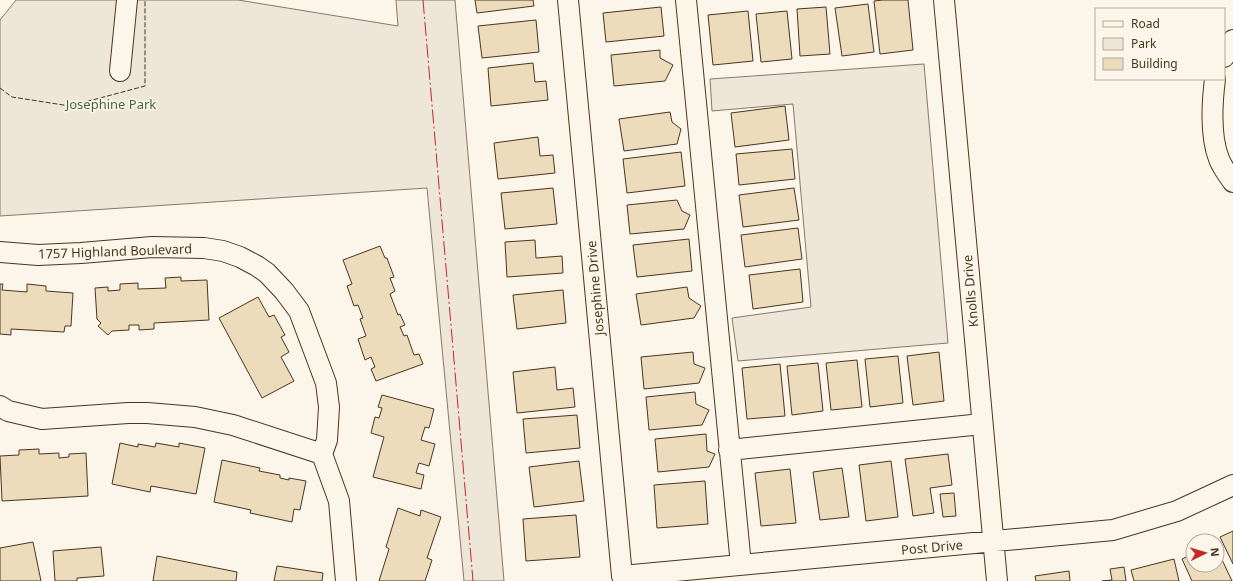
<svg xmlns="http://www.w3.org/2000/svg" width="1233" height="581" viewBox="0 0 1233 581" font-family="'Noto Sans',sans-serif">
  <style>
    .green { fill: #ede6d9; stroke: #887966 }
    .building { fill: #ecdcbc; stroke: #4a3520 }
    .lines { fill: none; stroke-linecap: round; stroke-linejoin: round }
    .minor-casing { stroke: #4a3520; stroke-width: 22 }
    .minor { stroke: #fbf6e9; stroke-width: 20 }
    .fence { stroke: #4a3520; stroke-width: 1; stroke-dasharray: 5 2; stroke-linecap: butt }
    .power { stroke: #c62828; stroke-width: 1; stroke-dasharray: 14 3 2 3; stroke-linecap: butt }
    .labels { text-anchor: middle; stroke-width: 3; stroke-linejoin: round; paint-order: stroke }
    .park-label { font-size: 13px; fill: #436837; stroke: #fbf6e9 }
    .street-label { font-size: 13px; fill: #4a3520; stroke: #fbf6e9 }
  </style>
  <rect width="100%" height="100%" fill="#fbf6e9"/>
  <path class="green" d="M 16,0 L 238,0 L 398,26 L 396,0 L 455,0 L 504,581 L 464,581 L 427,188 L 0,216 L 0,20 Z
    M 924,64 L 948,343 L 738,361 L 732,318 L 811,307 L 793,104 L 712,111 L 710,79 Z"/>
  <path class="building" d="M 475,0 L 533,0 L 534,6 L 477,13 Z
    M 883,0 L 908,0 L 913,50 L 880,54 L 874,1 Z
    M 868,4 L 874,52 L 842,56 L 835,8 Z
    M 661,7 L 664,36 L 606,42 L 603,13 Z
    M 826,7 L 830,54 L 800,56 L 797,9 Z
    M 748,11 L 753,61 L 713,65 L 708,15 Z
    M 787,11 L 792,59 L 761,62 L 756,14 Z
    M 536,20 L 539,52 L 482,58 L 478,26 Z
    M 660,50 L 660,58 L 673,65 L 665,81 L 614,86 L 611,55 Z
    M 533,63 L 535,82 L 546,81 L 548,100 L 491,106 L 488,68 Z
    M 785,106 L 789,140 L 735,147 L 731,113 Z
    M 670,112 L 672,122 L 681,129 L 677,144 L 624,151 L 619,119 Z
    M 538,137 L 540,156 L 553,155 L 555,173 L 498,179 L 494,143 Z
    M 792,149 L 795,179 L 739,185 L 736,154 Z
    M 681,152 L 685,186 L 627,193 L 623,159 Z
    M 553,188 L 557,224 L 505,229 L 501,193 Z
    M 794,188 L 799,220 L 743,227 L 739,195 Z
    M 677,200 L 682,211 L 690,215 L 684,229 L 630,234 L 627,205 Z
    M 798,228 L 802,259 L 745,267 L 741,235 Z
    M 689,239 L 692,271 L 637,277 L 633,245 Z
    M 535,240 L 536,258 L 562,256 L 563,273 L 507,277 L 505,242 Z
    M 380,246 L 385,258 L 387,258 L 394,277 L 390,278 L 395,291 L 390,294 L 398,315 L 400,314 L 405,325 L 400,327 L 404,336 L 407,335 L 414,355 L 419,354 L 423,364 L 376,381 L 371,369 L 375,367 L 371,357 L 365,360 L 358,339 L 366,336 L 360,319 L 363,318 L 358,305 L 354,306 L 347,286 L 352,284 L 343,260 Z
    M 800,269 L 803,302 L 753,309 L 749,275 Z
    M 181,277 L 181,281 L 207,280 L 209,320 L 154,323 L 154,329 L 139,330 L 139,325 L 129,325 L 129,330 L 112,331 L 108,335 L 98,326 L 101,323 L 97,319 L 95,288 L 108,287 L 108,291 L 120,290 L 120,284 L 138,283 L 138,289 L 166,288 L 165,278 Z
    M 0,284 L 3,284 L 2,290 L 27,292 L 27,284 L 46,286 L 46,291 L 73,293 L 71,326 L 65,326 L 64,332 L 11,329 L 11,335 L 0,334 Z
    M 687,287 L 689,298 L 701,306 L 694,318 L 641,325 L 636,294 Z
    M 563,290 L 566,323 L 517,329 L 513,295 Z
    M 258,297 L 269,317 L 274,315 L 285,335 L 281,337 L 289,352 L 281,357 L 294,381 L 262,398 L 219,318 Z
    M 693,352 L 694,364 L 705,368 L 699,383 L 644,389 L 641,357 Z
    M 939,352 L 944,401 L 913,405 L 907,356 Z
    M 898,356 L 903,403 L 870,407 L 865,359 Z
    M 857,360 L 862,407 L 831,410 L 826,363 Z
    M 818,363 L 823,411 L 792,415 L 787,366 Z
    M 780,364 L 785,416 L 747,419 L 742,368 Z
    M 555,367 L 557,390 L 573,388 L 575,407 L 517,413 L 513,372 Z
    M 695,392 L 696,404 L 709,410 L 702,425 L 649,430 L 646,397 Z
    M 382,395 L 434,409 L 429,428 L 425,427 L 421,440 L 435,444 L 429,466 L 419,463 L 416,473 L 424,475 L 421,489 L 373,477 L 384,437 L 371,433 L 375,417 L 379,418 L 382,408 L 378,407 Z
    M 577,415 L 580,448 L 526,453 L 523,419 Z
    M 706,434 L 707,451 L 715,454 L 709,467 L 658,472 L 655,439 Z
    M 120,443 L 138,447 L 138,444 L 155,447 L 156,443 L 179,447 L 179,443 L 205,448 L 196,494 L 151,486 L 150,492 L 112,484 Z
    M 39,449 L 39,454 L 59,453 L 59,458 L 69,457 L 69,454 L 86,453 L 88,496 L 2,501 L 0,456 L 19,455 L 19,450 Z
    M 948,454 L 952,485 L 930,488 L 934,513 L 913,516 L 905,459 Z
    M 222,460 L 260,468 L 259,471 L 280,475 L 280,478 L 289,480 L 289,478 L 306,481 L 300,510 L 294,509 L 292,522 L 250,513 L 251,510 L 214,502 Z
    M 579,461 L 584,501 L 534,507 L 529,467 Z
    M 891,461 L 898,517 L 866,521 L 859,465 Z
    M 842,468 L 849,517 L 820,520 L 813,472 Z
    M 790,469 L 796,523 L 761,526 L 755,473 Z
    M 705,481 L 708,524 L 657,528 L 654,485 Z
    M 954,493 L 956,516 L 943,517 L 940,494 Z
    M 398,508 L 420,516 L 421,510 L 441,517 L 427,558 L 432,560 L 425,581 L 379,581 L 389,549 L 386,547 Z
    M 576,515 L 580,557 L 526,561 L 523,519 Z
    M 1233,531 L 1233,564 L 1220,537 Z
    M 33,542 L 41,581 L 0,581 L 0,548 Z
    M 101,547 L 104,576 L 77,578 L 77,581 L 55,581 L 53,551 Z
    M 1217,549 L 1232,581 L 1192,581 L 1182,559 L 1193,554 L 1193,565 L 1217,565 Z
    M 157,556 L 237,572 L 236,581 L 153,581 Z
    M 1174,559 L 1179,581 L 1134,581 L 1131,570 Z
    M 277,566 L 323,573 L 322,581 L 274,581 Z
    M 1124,567 L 1126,581 L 1102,581 L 1112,580 L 1110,569 Z
    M 1069,571 L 1070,581 L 1036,581 L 1035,576 Z"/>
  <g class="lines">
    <defs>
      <path id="minor" d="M 568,0 L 622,576 L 1113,530 L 1177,511 L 1233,485
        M 686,0 L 741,565
        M 944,0 L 997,581
        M 1224,57 L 1233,40
        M 120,71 L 127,0
        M 1215,79 C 1212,103 1210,136 1219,159 C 1222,167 1228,175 1233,182
        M 0,252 L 38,255 L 81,253 L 152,247 L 204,248 L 223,251 L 240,257 L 257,266 L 267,273 L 284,291 L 299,311 L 326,383 L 329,407 L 327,440 L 322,454 L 339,501 L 346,581
        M 0,406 L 8,411 L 42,419 L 128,413 L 147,413 L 195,417 L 233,425 L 322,454
        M 729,450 L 982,424"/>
    </defs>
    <use href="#minor" class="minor-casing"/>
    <use href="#minor" class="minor"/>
    <path class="fence" d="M 0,88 L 12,97 L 70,106 L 145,86 L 145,0"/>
    <path class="power" d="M 423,0 L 473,581"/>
  </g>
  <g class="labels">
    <g class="park-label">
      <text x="111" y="109">Josephine Park</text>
    </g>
    <g class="street-label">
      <text transform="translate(115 251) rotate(-2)" y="5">1757 Highland Boulevard</text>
      <text transform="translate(595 288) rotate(-95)" y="5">Josephine Drive</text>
      <text transform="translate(970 291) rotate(-95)" y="5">Knolls Drive</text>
      <text transform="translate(932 547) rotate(-5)" y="5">Post Drive</text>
    </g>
  </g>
  <rect x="1095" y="8" width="130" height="72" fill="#fbf6e9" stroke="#b4a999"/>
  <rect x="1103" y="21" width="20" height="6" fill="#fbf6e9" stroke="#b4a999"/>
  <text x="1131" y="28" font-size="12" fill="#4a3520">Road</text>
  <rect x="1103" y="38" width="20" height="12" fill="#ede6d9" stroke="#b4a999"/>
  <text x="1131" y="48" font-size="12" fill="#4a3520">Park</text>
  <rect x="1103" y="58" width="20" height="12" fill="#ecdcbc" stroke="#b4a999"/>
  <text x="1131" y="68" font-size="12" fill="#4a3520">Building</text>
  <g transform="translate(1205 553) rotate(85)"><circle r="19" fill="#fbf6e9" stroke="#b4a999"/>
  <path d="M0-3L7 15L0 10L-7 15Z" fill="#c62828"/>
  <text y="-6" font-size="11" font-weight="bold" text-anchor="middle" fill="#4a3520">N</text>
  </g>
</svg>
